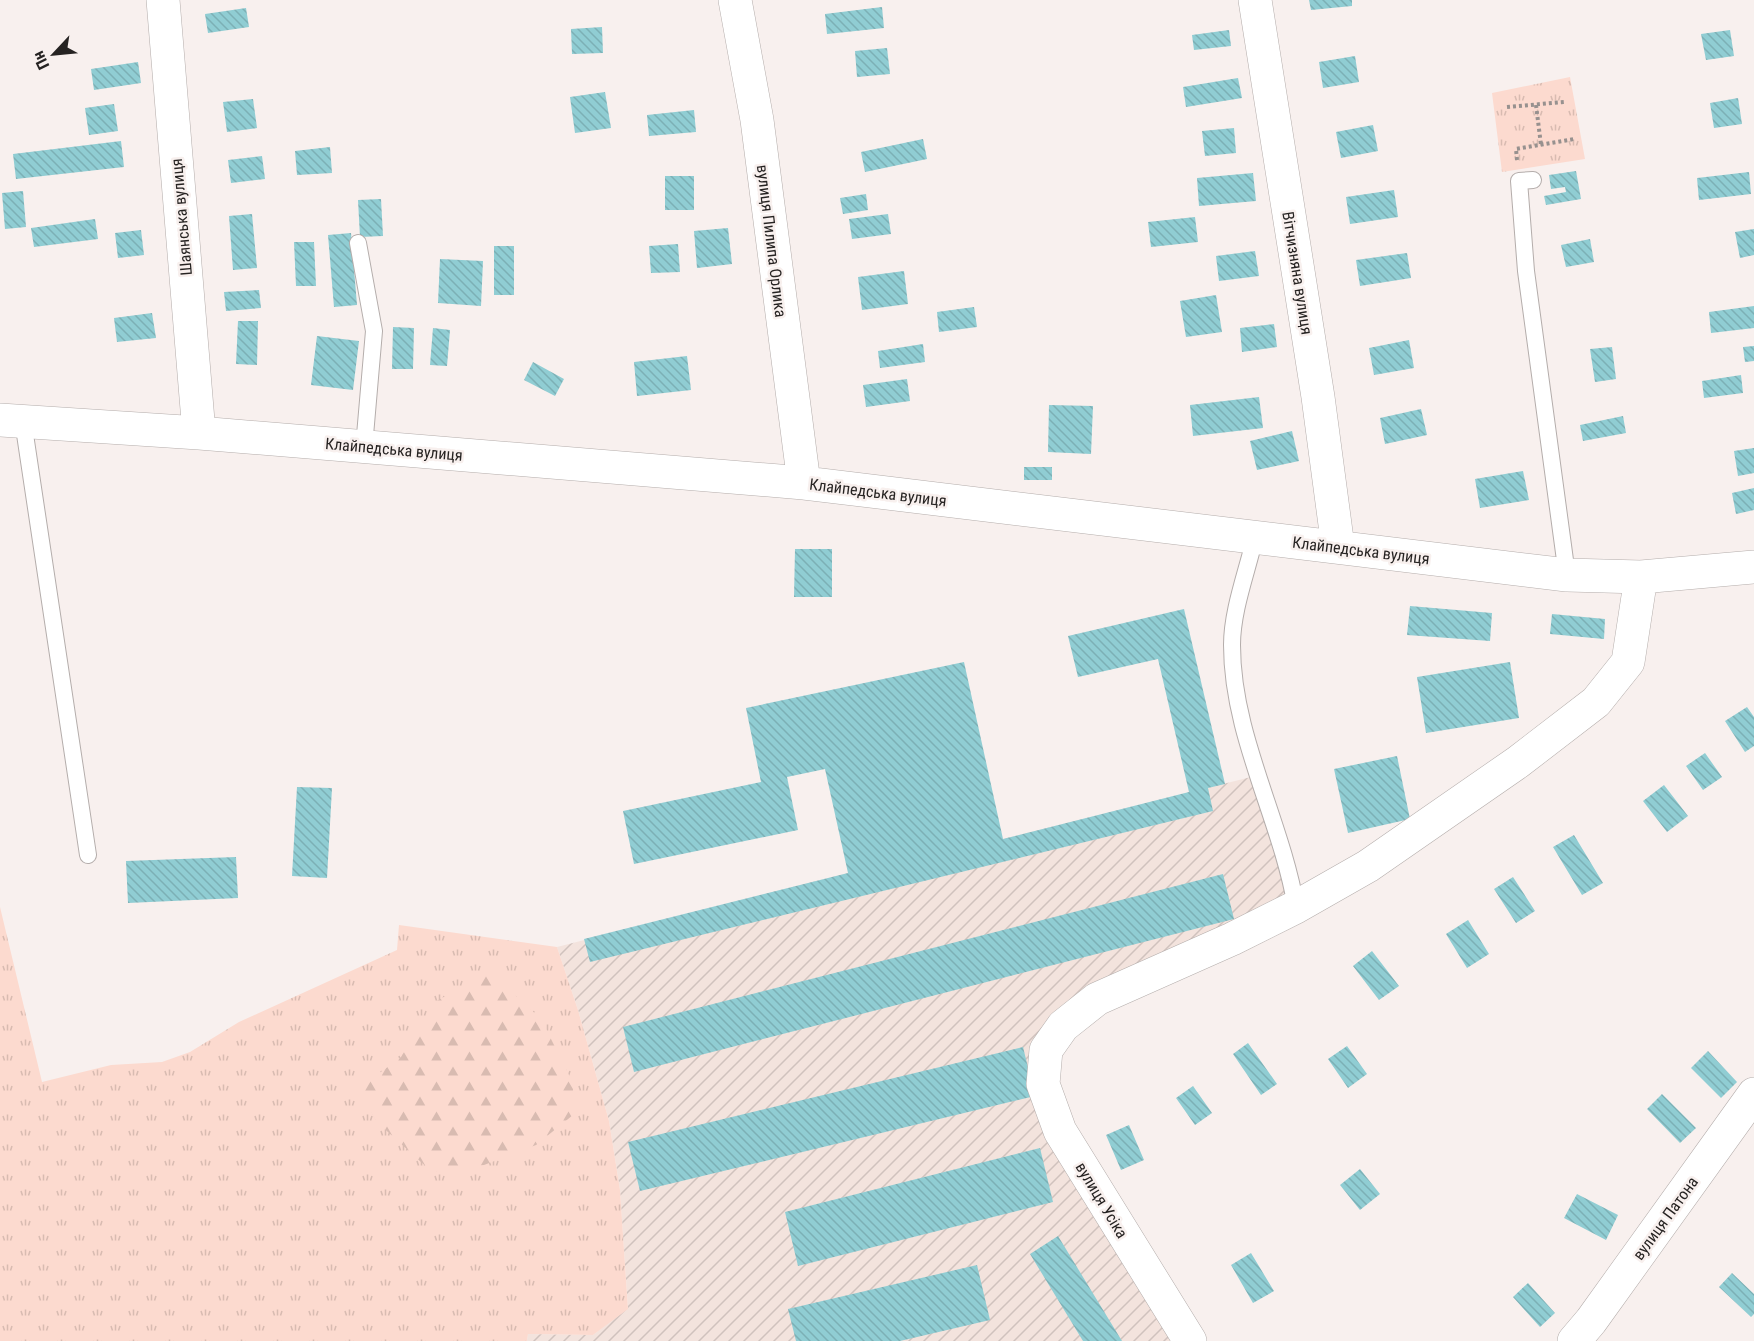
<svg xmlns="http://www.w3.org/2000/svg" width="1754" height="1341" viewBox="0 0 1754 1341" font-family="'Roboto Condensed',sans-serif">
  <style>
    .industrial { fill: url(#industrial-furrows) }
    .grass { fill: url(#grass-tufts) }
    .forest { fill: url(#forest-firs) }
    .building { fill: url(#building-back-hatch) }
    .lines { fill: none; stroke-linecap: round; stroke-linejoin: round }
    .lane-casing { stroke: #b4adab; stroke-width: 18 }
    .street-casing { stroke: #b4adab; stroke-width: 34 }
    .path { stroke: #97918f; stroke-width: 4; stroke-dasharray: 3 3; stroke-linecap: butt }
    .lane { stroke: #fff; stroke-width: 16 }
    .street { stroke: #fff; stroke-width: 33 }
    .labels { text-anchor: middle; stroke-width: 5; stroke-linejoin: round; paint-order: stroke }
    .street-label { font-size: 16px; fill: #262322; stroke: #f8f0ee }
  </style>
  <defs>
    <pattern id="industrial-furrows" width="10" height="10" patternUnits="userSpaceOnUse" patternTransform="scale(1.5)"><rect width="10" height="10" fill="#f3e3dd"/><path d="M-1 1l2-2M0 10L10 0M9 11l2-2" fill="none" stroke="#d0c2bd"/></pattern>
    <pattern id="grass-tufts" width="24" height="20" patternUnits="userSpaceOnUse" patternTransform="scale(1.5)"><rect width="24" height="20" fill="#fcdacf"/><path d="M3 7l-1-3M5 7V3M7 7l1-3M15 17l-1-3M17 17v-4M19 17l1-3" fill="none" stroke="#d8bbb1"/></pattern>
    <pattern id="forest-firs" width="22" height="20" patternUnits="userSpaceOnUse" patternTransform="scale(1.5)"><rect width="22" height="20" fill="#fcdacf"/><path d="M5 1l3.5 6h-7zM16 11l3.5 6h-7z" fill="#d8bbb1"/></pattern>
    <pattern id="building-back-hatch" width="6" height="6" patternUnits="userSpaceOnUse" patternTransform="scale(1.5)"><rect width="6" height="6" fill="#90cdd3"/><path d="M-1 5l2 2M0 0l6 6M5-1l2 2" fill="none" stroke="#7cb0b5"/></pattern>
  </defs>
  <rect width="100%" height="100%" fill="#f8f0ee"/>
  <path class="industrial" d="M 1263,774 L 1294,905 L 1121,983 L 1038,1066 L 1190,1341 L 527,1341 L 528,1334 L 593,1335 L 628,1308 L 620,1190 L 609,1121 L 578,1010 L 557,947 L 848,873 L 1003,839 Z"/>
  <path class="grass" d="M 1570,77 L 1585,159 L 1502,172 L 1492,93 Z
    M 0,907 L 42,1082 L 111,1065 L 162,1062 L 190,1052 L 239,1022 L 397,950 L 399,925 L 557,947 L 578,1010 L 609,1121 L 620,1190 L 628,1309 L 593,1335 L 528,1334 L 527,1341 L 0,1341 Z"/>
  <path class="forest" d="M 489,971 L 541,1019 L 573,1083 L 573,1115 L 536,1145 L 484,1165 L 432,1172 L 377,1122 L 358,1089 L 401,1057 L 435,1002 Z"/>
  <path class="building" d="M 1309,0 L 1352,0 L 1352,6 L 1311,10 Z
    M 882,7 L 884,28 L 827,34 L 825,14 Z
    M 246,8 L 249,27 L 208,33 L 205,14 Z
    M 602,27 L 603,53 L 572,54 L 571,29 Z
    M 1229,30 L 1231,46 L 1194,50 L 1192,35 Z
    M 1730,30 L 1734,56 L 1706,60 L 1701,34 Z
    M 887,48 L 890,74 L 857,77 L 855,51 Z
    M 1355,56 L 1359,82 L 1323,88 L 1319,62 Z
    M 138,62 L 141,83 L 94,90 L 91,69 Z
    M 1238,78 L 1242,98 L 1186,107 L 1183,87 Z
    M 605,92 L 611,128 L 575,133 L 570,97 Z
    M 1738,98 L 1742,124 L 1714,128 L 1710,103 Z
    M 253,99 L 257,128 L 227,132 L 223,102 Z
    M 114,104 L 118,131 L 89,135 L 85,108 Z
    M 694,110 L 696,132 L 649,136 L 647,115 Z
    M 1373,125 L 1378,151 L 1341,158 L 1336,132 Z
    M 1234,128 L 1236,153 L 1205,156 L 1202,131 Z
    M 923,139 L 927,159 L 865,172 L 861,152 Z
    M 121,141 L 124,167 L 16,179 L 13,154 Z
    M 330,147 L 332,173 L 297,175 L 295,151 Z
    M 262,156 L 265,179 L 231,183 L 228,160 Z
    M 1576,171 L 1581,199 L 1546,205 L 1544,196 L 1566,192 L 1565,187 L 1551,189 L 1549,175 Z
    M 1749,172 L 1751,194 L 1699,200 L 1697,178 Z
    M 1253,173 L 1256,201 L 1199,206 L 1197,178 Z
    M 665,176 L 694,176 L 694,210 L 665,210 Z
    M 1394,190 L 1398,217 L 1350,224 L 1346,197 Z
    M 23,191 L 26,227 L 5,229 L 2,193 Z
    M 866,194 L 868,210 L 843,214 L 840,198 Z
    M 381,199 L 383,236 L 360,237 L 358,200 Z
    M 252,214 L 257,268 L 233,270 L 229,216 Z
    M 888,214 L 891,234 L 852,239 L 849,219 Z
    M 1195,217 L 1198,242 L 1151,247 L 1148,222 Z
    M 95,219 L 98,239 L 34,247 L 31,228 Z
    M 728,228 L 732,264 L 697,268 L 694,231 Z
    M 1754,229 L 1754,255 L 1740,258 L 1735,232 Z
    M 141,230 L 144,255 L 118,258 L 115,233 Z
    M 351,233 L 357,305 L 334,307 L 328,235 Z
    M 1590,239 L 1594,262 L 1566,267 L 1561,245 Z
    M 294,242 L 314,242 L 316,286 L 296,286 Z
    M 678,244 L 680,272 L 651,273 L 649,246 Z
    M 494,246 L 514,246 L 514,295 L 494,295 Z
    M 1255,251 L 1259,276 L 1219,281 L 1216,256 Z
    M 1407,253 L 1411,278 L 1360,286 L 1356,260 Z
    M 440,259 L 483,261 L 481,306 L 438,303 Z
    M 904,271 L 908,304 L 862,310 L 858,277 Z
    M 259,290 L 261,308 L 226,311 L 224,292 Z
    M 1216,295 L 1222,332 L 1186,337 L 1180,301 Z
    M 1754,306 L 1754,328 L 1711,333 L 1709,312 Z
    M 974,307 L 977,327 L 939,332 L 937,312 Z
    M 152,313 L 156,338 L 117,342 L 114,318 Z
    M 238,321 L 258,321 L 257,365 L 236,364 Z
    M 1274,324 L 1277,347 L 1242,352 L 1240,328 Z
    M 393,327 L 414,328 L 413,369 L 392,369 Z
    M 433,328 L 450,330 L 447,366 L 430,365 Z
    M 317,336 L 359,341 L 353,390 L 311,385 Z
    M 1409,340 L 1414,368 L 1374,375 L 1369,348 Z
    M 923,344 L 925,362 L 880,368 L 878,351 Z
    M 1754,346 L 1754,361 L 1745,362 L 1743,347 Z
    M 1612,347 L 1616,379 L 1595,382 L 1590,349 Z
    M 687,356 L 691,390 L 637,396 L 634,362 Z
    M 533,362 L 564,379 L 555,396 L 524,380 Z
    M 1741,375 L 1743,393 L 1704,398 L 1702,381 Z
    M 907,379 L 910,401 L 866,407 L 863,385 Z
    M 1259,397 L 1263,428 L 1193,436 L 1190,405 Z
    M 1049,405 L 1093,406 L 1091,454 L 1048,452 Z
    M 1421,409 L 1427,435 L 1385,444 L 1380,418 Z
    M 1623,416 L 1626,433 L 1583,441 L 1580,425 Z
    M 1292,431 L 1299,461 L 1257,470 L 1250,441 Z
    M 1754,448 L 1754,473 L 1738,476 L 1734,451 Z
    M 1024,467 L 1052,467 L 1052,480 L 1024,480 Z
    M 1523,471 L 1529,500 L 1480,508 L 1475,479 Z
    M 1754,488 L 1754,510 L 1736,514 L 1732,493 Z
    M 795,549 L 832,549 L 832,597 L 794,597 Z
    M 1410,606 L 1492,613 L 1490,641 L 1407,635 Z
    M 1184,609 L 1225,784 L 1208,788 L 1213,811 L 590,962 L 584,939 L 848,873 L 825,769 L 787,777 L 798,830 L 634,864 L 623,811 L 761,782 L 746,708 L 964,662 L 1003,839 L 1189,792 L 1158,659 L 1078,677 L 1068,636 Z
    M 1552,614 L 1605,619 L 1604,639 L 1550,634 Z
    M 1510,662 L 1519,718 L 1426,733 L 1417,677 Z
    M 1747,707 L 1754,717 L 1754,746 L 1745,752 L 1725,721 Z
    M 1705,753 L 1722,777 L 1703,790 L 1686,766 Z
    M 1397,756 L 1410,819 L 1348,833 L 1334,769 Z
    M 1664,785 L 1688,816 L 1667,832 L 1643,801 Z
    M 297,787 L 332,788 L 327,878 L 292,876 Z
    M 1574,835 L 1603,883 L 1582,895 L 1553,847 Z
    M 236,857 L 238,898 L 128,903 L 126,861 Z
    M 1223,874 L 1234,919 L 634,1072 L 623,1027 Z
    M 1513,877 L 1535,911 L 1516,923 L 1494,889 Z
    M 1468,920 L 1489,954 L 1467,968 L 1446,934 Z
    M 1372,951 L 1399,986 L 1379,1000 L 1353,966 Z
    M 1248,1043 L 1277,1084 L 1261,1095 L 1233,1054 Z
    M 1347,1046 L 1367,1074 L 1348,1088 L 1328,1059 Z
    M 1023,1047 L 1035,1096 L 640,1191 L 628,1142 Z
    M 1708,1051 L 1737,1082 L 1721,1098 L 1691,1068 Z
    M 1193,1086 L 1212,1113 L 1195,1125 L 1176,1098 Z
    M 1662,1094 L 1696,1128 L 1680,1143 L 1647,1109 Z
    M 1129,1125 L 1144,1160 L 1121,1170 L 1106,1135 Z
    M 1040,1148 L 1053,1202 L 798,1266 L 785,1212 Z
    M 1360,1169 L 1380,1194 L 1360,1210 L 1340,1185 Z
    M 1577,1194 L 1618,1215 L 1606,1240 L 1564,1218 Z
    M 1058,1236 L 1122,1341 L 1083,1341 L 1030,1254 Z
    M 1251,1253 L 1274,1291 L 1253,1303 L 1231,1265 Z
    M 977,1265 L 990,1320 L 900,1341 L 796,1341 L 788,1309 Z
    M 1732,1273 L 1754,1294 L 1754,1314 L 1751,1317 L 1719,1287 Z
    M 1528,1283 L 1555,1313 L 1540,1327 L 1513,1297 Z"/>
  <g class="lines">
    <defs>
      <path id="lane" d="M 1533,180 L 1519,181 L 1526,271 L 1567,575
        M 358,243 L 374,331 L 364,447
        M 23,421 L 88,855
        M 1255,537 C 1247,572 1232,610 1232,645 C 1232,736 1281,819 1296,907"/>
      <path id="street" d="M 163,0 L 199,433
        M 735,0 L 757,120 L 804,483
        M 1255,0 L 1318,397 L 1338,547
        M 0,420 L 199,433 L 804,483 L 1567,575 L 1641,577 L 1754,567
        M 1190,1341 L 1060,1131 L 1043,1084 L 1046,1050 L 1063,1026 L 1097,999 L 1232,939 L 1296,907 L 1368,866 L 1518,762 L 1596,702 L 1628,662 L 1641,577
        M 1574,1341 L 1591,1321 L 1754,1094"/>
    </defs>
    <use href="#lane" class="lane-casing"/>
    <use href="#street" class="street-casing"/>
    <path class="path" d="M 1536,105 L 1541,145
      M 1507,107 L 1564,102
      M 1517,160 L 1516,149 L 1574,139"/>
    <use href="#lane" class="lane"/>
    <use href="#street" class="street"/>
  </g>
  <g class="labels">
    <g class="street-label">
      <text transform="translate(181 217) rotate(-95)" y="6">Шаянська вулиця</text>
      <text transform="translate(772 241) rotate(83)" y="6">вулиця Пилипа Орлика</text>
      <text transform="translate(1298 273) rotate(81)" y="6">Вітчизняна вулиця</text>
      <text transform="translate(394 449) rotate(5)" y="6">Клайпедська вулиця</text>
      <text transform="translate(878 492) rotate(7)" y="6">Клайпедська вулиця</text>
      <text transform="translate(1361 550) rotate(7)" y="6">Клайпедська вулиця</text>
      <text transform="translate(1102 1200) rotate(59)" y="6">вулиця Усіка</text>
      <text transform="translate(1665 1218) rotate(-54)" y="6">вулиця Патона</text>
    </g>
  </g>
  <g transform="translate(54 54) rotate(244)" stroke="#f8f0ee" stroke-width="4.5" paint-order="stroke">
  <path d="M0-4.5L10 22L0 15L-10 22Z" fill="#262322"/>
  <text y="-9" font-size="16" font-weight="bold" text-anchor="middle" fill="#262322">Пн</text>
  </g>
</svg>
